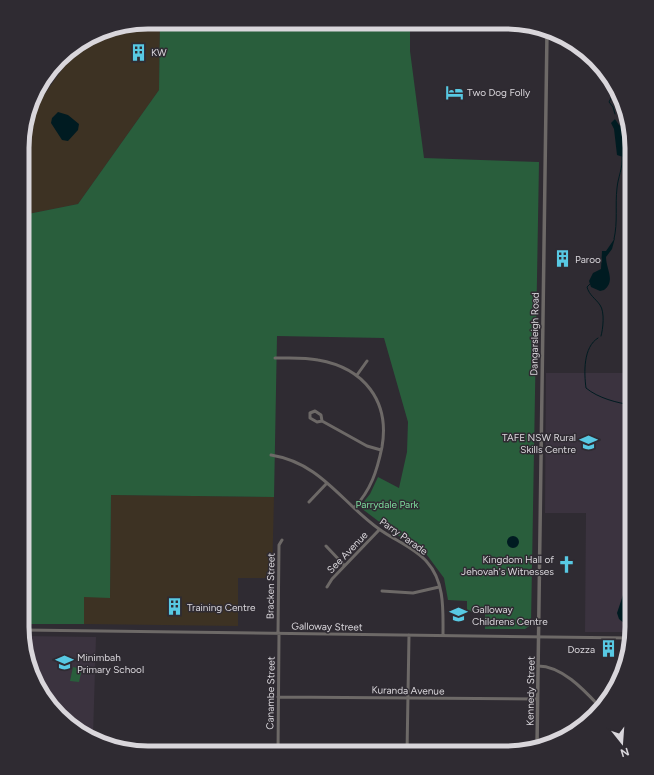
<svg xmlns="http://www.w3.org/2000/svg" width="654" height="775" viewBox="0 0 654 775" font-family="Figtree,sans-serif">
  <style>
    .built { fill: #3b333f }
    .industrial { fill: #3d3223 }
    .green { fill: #295e3c }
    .water { fill: #001b21 }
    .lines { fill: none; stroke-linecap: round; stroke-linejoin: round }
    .stream { stroke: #001b21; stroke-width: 1 }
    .minor { stroke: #6d6967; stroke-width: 3 }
    .tertiary { stroke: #6d6967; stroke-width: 3.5 }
    .labels { text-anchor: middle; stroke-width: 3; stroke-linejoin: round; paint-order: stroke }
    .poi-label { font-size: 10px; fill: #d9d6db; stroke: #2f2b32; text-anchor: start }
    .street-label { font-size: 10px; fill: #d9d6db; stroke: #2f2b32 }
    .park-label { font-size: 10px; fill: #7dde9e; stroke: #2f2b32 }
    .rim { fill: none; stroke: #d9d6db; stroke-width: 5 }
  </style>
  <rect width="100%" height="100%" fill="#2f2b32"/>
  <path class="built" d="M 546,373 L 632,373 L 632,632 L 585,632 L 586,513 L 545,513 Z
    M 24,636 L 96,637 L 93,737 L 83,733 L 74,727 L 39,690 Z"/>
  <path class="industrial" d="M 148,22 L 160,22 L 159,90 L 78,204 L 23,215 L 23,131 L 27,119 L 80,44 L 107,29 Z
    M 111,495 L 274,497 L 272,578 L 238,578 L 238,626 L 84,624 L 84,597 L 110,597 Z"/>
  <path class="green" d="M 160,22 L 410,23 L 410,51 L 424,158 L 539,162 L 531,625 L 525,629 L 485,629 L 485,612 L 467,612 L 467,601 L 448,600 L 444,578 L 424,551 L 394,533 L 361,508 L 362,504 L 370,494 L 378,477 L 399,488 L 407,452 L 408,422 L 384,338 L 277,336 L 274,497 L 111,495 L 110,598 L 84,597 L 84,624 L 22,624 L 23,215 L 78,204 L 159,90 Z
    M 73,667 L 82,669 L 79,682 L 70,681 Z"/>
  <path class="water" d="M 58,112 L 68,115 L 79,124 L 78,130 L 68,141 L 62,140 L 51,123 L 52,118 Z
    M 615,119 L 619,125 L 627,130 L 632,148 L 630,157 L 626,158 L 617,155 L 614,129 L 611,123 Z
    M 615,238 L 612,249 L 606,257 C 606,269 616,281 604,290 L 600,291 L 591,287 L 589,281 L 593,273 L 601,269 L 602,251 L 606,251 Z
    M507 542a6 6 0 1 1 12 0a6 6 0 1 1-12 0Z
    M 623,595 L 632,599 L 632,626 L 625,624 L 619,619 L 617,613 Z"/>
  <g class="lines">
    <path class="stream" d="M 611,98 L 609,102 L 613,107 L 615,114
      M 614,239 C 618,222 615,205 617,188 C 618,177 623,168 622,157
      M 590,284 L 587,287 C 589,295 596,299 600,305 C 605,312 603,329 601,336
      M 598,338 C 583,347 584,373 586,388 C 598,398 617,403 632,405"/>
    <path class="minor" d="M 36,94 L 63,55
      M 275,358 C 289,358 304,357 318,360 C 364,368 390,401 382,447 C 377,471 371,490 354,508
      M 357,375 L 367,361
      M 322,421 L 321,415 L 315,411 L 310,413 L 310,418 L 317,422 L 322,421 L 367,446 L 381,450
      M 271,455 C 321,463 341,502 379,529 C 394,540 415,548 427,562 C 445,582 443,611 443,635
      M 309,502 L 327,483
      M 326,546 L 344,565
      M 327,587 L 332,579 L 379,530
      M 382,591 L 413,593 L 439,587
      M 23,630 L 631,638
      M 278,634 L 279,545 L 282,540
      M 538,666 C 562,666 584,690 599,706
      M 278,697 L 537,699
      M 278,753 L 279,634
      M 407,753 L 409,635"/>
    <path class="tertiary" d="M 537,746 L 547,32"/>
  </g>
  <defs>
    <symbol id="building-bare" viewBox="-9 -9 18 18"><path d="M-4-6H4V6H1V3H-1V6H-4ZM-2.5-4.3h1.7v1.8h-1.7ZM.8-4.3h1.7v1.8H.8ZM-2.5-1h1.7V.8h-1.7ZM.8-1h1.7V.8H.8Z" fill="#58c9e3" stroke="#2f2b32" stroke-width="2.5" paint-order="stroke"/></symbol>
    <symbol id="hotel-bare" viewBox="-9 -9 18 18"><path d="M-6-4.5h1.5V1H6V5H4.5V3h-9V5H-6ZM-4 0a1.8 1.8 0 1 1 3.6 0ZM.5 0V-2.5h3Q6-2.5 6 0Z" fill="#58c9e3" stroke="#2f2b32" stroke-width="2.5" paint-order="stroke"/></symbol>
    <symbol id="university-bare" viewBox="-9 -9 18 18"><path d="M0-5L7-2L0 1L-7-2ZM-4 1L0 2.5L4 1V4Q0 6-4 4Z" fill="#58c9e3" stroke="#2f2b32" stroke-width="2.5" paint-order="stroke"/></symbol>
    <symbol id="church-bare" viewBox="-9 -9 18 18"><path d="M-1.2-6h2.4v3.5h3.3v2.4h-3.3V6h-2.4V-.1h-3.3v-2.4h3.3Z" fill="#58c9e3" stroke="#2f2b32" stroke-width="2.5" paint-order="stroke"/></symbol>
    <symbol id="school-bare" viewBox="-9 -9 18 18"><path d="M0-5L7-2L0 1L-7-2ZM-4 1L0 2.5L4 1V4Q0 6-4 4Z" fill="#58c9e3" stroke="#2f2b32" stroke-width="2.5" paint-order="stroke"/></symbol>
  </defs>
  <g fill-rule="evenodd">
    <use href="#building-bare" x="126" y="40" width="25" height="25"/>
    <use href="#hotel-bare" x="442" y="80" width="25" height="25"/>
    <use href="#building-bare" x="550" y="246" width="25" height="25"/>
    <use href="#university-bare" x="576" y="430" width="25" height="25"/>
    <use href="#church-bare" x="554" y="552" width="25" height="25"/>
    <use href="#building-bare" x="162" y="594" width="25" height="25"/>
    <use href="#school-bare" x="446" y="602" width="25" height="25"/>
    <use href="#building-bare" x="596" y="636" width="25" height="25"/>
    <use href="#school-bare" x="52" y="650" width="25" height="25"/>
  </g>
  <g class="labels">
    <g class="poi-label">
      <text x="151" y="56">KW</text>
      <text x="467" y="96">Two Dog Folly</text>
      <text x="575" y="263">Paroo</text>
      <text x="576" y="441" text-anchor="end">TAFE NSW Rural<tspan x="576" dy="12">Skills Centre</tspan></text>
      <text x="554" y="563" text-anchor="end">Kingdom Hall of<tspan x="554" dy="12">Jehovah's Witnesses</tspan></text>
      <text x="187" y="611">Training Centre</text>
      <text x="472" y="613">Galloway<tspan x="472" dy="12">Childrens Centre</tspan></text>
      <text x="595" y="653" text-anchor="end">Dozza</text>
      <text x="77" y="661">Minimbah<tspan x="77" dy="12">Primary School</tspan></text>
    </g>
    <g class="street-label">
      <text transform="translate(534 334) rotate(-89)" y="4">Dangarsleigh Road</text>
      <text transform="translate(404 536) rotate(35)" y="4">Parry Parade</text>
      <text transform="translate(347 552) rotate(-46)" y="4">See Avenue</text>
      <text transform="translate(270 586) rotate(-89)" y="4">Bracken Street</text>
      <text transform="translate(327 626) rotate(1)" y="4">Galloway Street</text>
      <text transform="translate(408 690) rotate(1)" y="4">Kuranda Avenue</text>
      <text transform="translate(530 691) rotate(-89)" y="4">Kennedy Street</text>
      <text transform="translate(270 693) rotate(-89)" y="4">Canambe Street</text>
    </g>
    <g class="park-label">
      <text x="387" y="508">Parrydale Park</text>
    </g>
  </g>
  <path d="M0 0H654V775H0ZM148 29H506A119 119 0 0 1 625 148V627A119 119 0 0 1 506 746H148A119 119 0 0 1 29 627V148A119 119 0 0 1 148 29Z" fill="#2f2b32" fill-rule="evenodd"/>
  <path class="rim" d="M148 29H506A119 119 0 0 1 625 148V627A119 119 0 0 1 506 746H148A119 119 0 0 1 29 627V148A119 119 0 0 1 148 29Z"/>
  <g transform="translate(622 743) rotate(163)" stroke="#2f2b32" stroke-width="3" paint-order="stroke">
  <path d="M0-3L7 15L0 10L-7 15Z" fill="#d9d6db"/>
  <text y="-6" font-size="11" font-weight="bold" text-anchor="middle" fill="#d9d6db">N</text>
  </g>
</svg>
